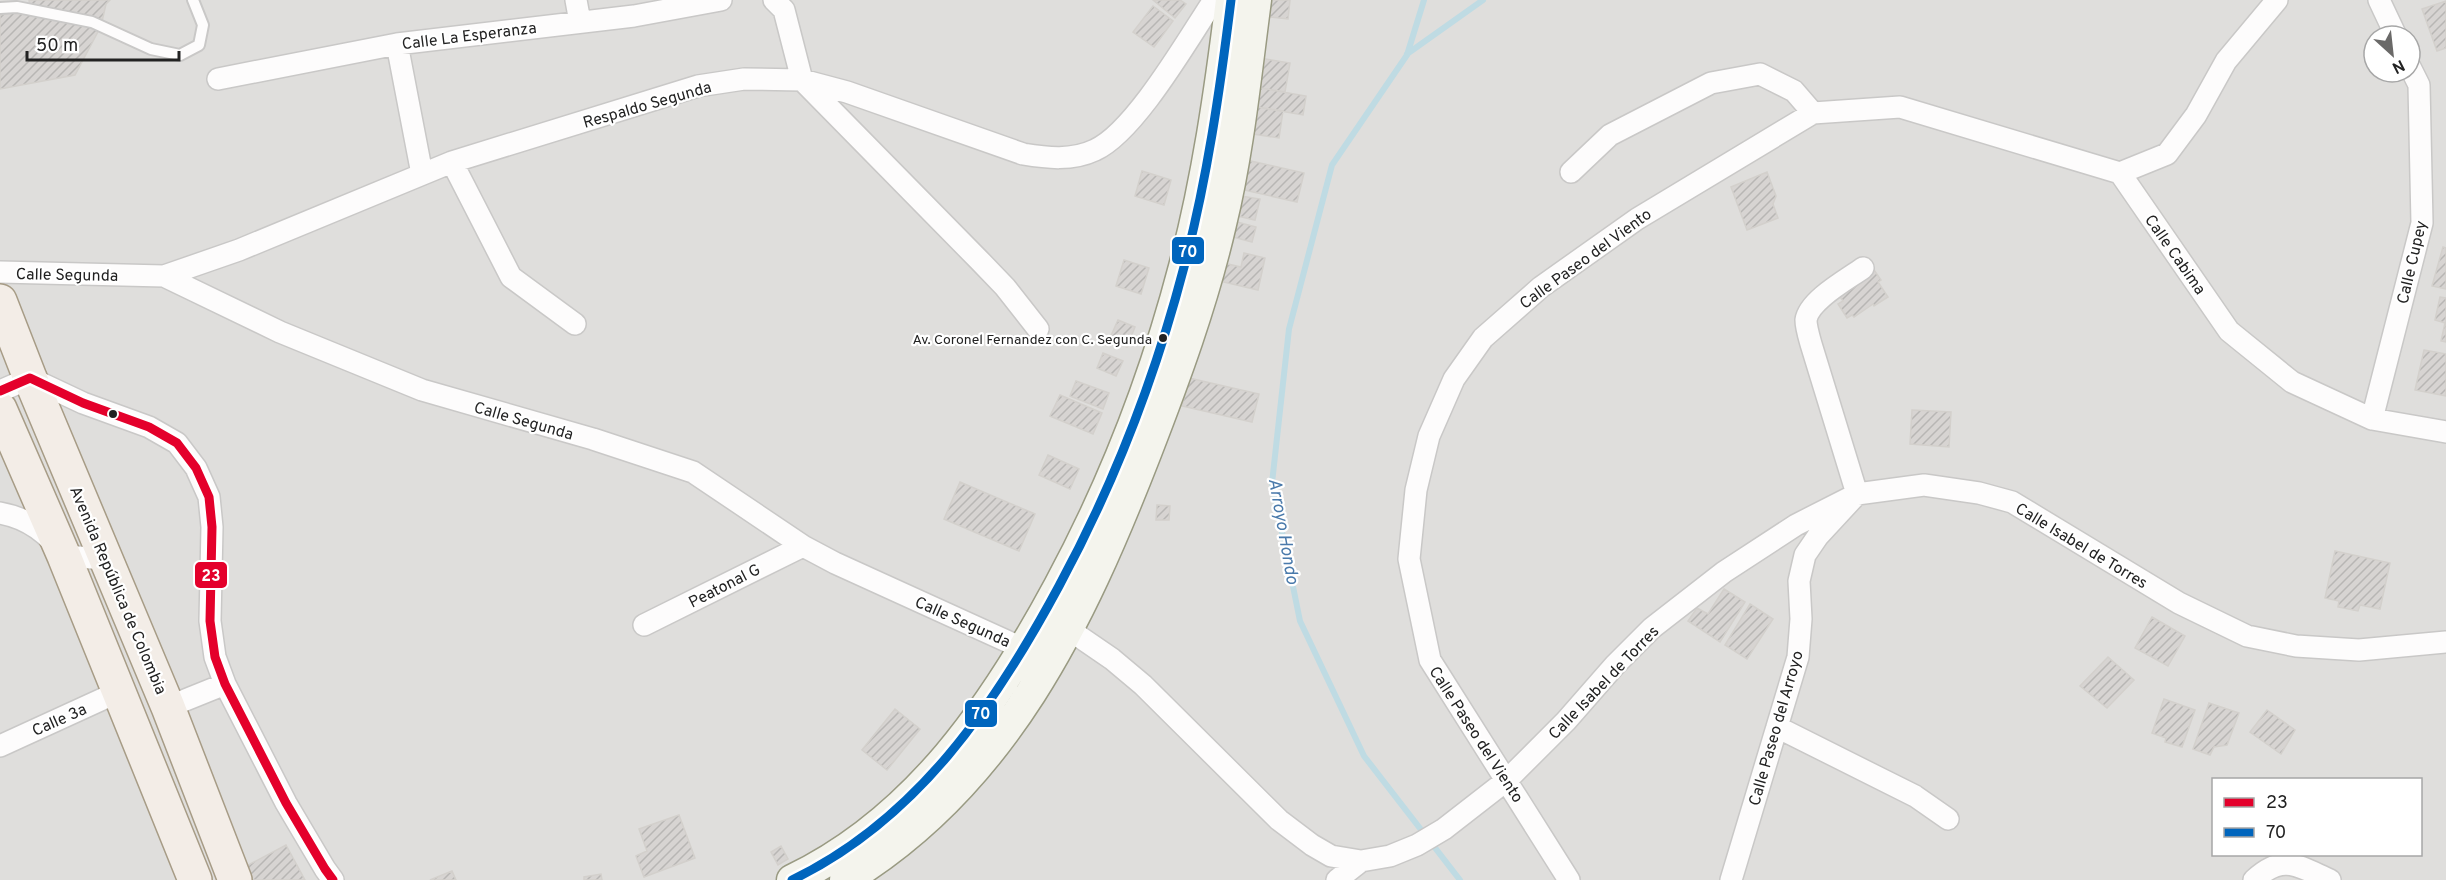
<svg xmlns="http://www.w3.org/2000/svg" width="2446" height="880" viewBox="0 0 2446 880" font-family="Overpass,sans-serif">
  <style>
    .residential { fill: #dfdedc; fill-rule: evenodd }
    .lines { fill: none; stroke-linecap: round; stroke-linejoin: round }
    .stream { stroke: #bfdbe3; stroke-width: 6 }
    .building { fill: url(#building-hatch); stroke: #d3d0cc; stroke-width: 1.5 }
    .lane-casing { stroke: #c9c8c7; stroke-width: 14 }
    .street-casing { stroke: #c9c8c7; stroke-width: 24 }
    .secondary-casing { stroke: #999a82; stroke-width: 33 }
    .primary-casing { stroke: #a79c86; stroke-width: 36 }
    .lane { stroke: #fdfcfc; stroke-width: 10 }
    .street { stroke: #fdfcfc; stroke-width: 21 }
    .secondary { stroke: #f4f4ed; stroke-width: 30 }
    .primary { stroke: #f3ede7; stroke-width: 33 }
    .bus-1-casing { stroke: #fff; stroke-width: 14 }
    .bus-2-casing { stroke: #fff; stroke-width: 14 }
    .bus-1 { stroke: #e4002b; stroke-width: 9 }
    .bus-2 { stroke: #0065bd; stroke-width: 9 }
    .bus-dot { fill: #222; stroke: #fff; stroke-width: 2 }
    .labels { text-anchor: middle; stroke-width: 4.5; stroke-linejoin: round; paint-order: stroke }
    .bus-label { font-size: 14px; fill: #222; stroke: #fff; text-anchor: end }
    .street-label { font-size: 16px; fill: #222; stroke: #fff }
    .water-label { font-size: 18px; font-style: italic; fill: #4a7aab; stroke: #fff }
    .line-badge { stroke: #fff; stroke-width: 2 }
    .badge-label { font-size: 16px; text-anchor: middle; font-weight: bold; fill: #fff }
  </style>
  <defs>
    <pattern id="building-hatch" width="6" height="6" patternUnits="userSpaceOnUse" patternTransform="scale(1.5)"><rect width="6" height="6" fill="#d7d4d2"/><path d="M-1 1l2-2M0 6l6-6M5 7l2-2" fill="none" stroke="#b8b6b4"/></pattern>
  </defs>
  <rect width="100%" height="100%" fill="#f0eeeb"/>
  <path class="residential" d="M 0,0 L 2446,0 L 2446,880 L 0,880 ZM 2374,36 L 2410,36 L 2410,72 L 2374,72 ZM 2214,780 L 2420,780 L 2420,854 L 2214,854 Z"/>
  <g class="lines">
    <path class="stream" d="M 1424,0 L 1407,55 L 1332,165 L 1289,329 L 1272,483 L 1300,621 L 1364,756 L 1460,880
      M 1407,54 L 1483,0"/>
  </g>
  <path class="building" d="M 29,0 L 110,0 L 106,4 L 101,26 L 75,75 L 0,89 L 0,15 L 30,9 Z
    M 1153,0 L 1180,0 L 1186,4 L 1175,18 Z
    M 1264,0 L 1290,0 L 1288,19 L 1262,16 Z
    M 2446,1 L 2446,48 L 2437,51 L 2422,9 Z
    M 1153,6 L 1173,21 L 1154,47 L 1133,32 Z
    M 1259,58 L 1290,63 L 1285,92 L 1255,87 Z
    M 1255,87 L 1306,96 L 1303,115 L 1251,106 Z
    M 1251,106 L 1283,111 L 1279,138 L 1247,133 Z
    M 1242,159 L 1304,173 L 1297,202 L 1235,188 Z
    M 1142,171 L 1171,180 L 1164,205 L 1135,196 Z
    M 1767,172 L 1776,196 L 1773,204 L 1778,218 L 1747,230 L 1731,187 Z
    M 1241,196 L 1260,199 L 1255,220 L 1237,216 Z
    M 1237,222 L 1256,227 L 1252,242 L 1233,237 Z
    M 2443,247 L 2446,248 L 2446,289 L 2432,286 Z
    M 1244,253 L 1265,258 L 1258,290 L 1215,280 L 1219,262 L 1241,267 Z
    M 1124,260 L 1149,268 L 1141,294 L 1116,286 Z
    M 1872,267 L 1881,280 L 1878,282 L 1888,297 L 1874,306 L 1873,304 L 1854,317 L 1852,315 L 1847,318 L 1838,304 L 1843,301 L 1836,291 Z
    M 2440,297 L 2446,298 L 2446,342 L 2441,341 L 2445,323 L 2435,320 Z
    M 1118,320 L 1135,327 L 1127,347 L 1109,340 Z
    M 2424,350 L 2446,354 L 2446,396 L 2415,390 Z
    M 1103,353 L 1123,361 L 1116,376 L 1097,368 Z
    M 1189,378 L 1259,394 L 1252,422 L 1182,406 Z
    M 1076,381 L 1109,393 L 1103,409 L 1070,396 Z
    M 1060,395 L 1102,413 L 1093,434 L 1050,416 Z
    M 1912,410 L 1951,412 L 1949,447 L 1910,444 Z
    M 1048,455 L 1079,469 L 1070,489 L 1039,475 Z
    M 960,482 L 1035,514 L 1019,551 L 944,519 Z
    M 1157,505 L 1170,506 L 1169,520 L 1156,520 Z
    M 2335,551 L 2390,563 L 2380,609 L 2360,605 L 2358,611 L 2338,607 L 2339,601 L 2325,598 Z
    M 1724,589 L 1745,602 L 1720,642 L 1688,621 L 1697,608 L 1708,614 Z
    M 1750,604 L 1773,619 L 1747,659 L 1725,645 Z
    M 2152,617 L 2185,636 L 2168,666 L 2135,648 Z
    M 2108,657 L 2134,680 L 2107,708 L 2080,686 Z
    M 2164,699 L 2195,710 L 2182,747 L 2165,742 L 2166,738 L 2152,733 Z
    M 2209,703 L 2239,713 L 2227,745 L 2214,747 L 2210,755 L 2193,749 Z
    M 895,709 L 920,729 L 887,770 L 862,750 Z
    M 2267,710 L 2295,730 L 2281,754 L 2250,732 Z
    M 679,815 L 695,858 L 644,877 L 636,856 L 647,851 L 639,829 Z
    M 286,845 L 305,880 L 241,880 L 237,871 Z
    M 781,846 L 788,859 L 778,865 L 771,852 Z
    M 452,871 L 456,880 L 430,880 Z
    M 601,874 L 602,880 L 584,880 L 584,877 Z"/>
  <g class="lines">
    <defs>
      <path id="lane" d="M 0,8 L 17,7 L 92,22 L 151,49 L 180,55 L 199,45 L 203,25 L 193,0"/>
      <path id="street" d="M 576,0 L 580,22
        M 774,0 L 784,10 L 802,80 L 979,260 L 1005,287 L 1038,329
        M 2277,0 L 2226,61 L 2196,115 L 2167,154 L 2120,173 L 2229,331 L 2292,382 L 2372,419 L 2446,432
        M 2379,0 L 2396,36
        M 397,44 L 422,174
        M 218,79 L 397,44 L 634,16 L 721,0
        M 452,162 L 511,277 L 575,324
        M 1571,172 L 1610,135 L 1711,83 L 1760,74 L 1794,91 L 1813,113
        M 0,272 L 164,276 L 280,332 L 422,390 L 593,439 L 693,472 L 803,546 L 835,563 L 1024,649
        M 164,276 L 239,250 L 452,162 L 698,86 L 744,79 L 802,80 L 847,92 L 1023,154 C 1047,158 1072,161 1095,150 C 1135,132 1188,39 1214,0
        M 0,391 L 30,378 L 83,403 L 149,427 L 177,443 L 196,468 L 209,497 L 212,527 L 210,621 L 215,657 L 225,684 L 286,803 L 325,869 L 333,880
        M 2372,419 L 2422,223 L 2419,85 L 2410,67
        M 0,513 C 28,518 49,534 64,556 L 106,559
        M 1058,622 L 1112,659 L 1143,685 L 1279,820 L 1312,845 L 1331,856 L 1361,861 L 1390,856 L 1417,845 L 1444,829 L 1507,780 L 1566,721 L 1615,665 L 1652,628 L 1724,572 L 1796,525 L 1857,494 L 1924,485 L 1979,493 L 2012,502 L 2179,603 L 2247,636 L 2296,646 L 2359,650 L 2446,642
        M 644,625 L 803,546
        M 168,707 L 225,684
        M 1777,727 L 1915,796 L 1948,819
        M 0,746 L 118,692
        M 1337,880 L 1361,861
        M 1569,880 L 1430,660 L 1409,559 L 1416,490 L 1429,436 L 1454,379 L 1483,338 L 1541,287 L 1637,219 L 1813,113 L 1900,107 L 2120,173
        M 1731,880 L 1798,657 L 1801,619 L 1799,581 L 1805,555 L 1818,536 L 1857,494 L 1811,344 C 1809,337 1806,327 1806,320 C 1809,300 1848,279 1863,268
        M 2254,880 C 2283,853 2298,866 2330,880"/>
      <path id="secondary" d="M 792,880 C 917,820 995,705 1059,586 C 1113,486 1155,378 1184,267 C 1207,180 1220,90 1231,0
        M 845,880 C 1005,783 1081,620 1146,453 C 1175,378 1203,302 1221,224 C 1239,150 1246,74 1256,0"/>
      <path id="primary" d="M 0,301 L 30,378 L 168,707 L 235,880
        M 0,409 L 64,556 L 195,880"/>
    </defs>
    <use href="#lane" class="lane-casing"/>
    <use href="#street" class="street-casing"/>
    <use href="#secondary" class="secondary-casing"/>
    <use href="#primary" class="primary-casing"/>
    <use href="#lane" class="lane"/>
    <use href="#street" class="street"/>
    <use href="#secondary" class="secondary"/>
    <use href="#primary" class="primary"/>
    <defs>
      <path id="bus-1" d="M 0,391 L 30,378 L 83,403 L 149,427 L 177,443 L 196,468 L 209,497 L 212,527 L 210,621 L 215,657 L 225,684 L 286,803 L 325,869 L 333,880"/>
      <path id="bus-2" d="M 792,880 C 917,820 995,705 1059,586 C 1113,486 1155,378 1184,267 C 1207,180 1220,90 1231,0"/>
    </defs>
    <use href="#bus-1" class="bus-1-casing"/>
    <use href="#bus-2" class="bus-2-casing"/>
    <use href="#bus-1" class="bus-1"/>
    <use href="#bus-2" class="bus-2"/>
  </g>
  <g class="bus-dot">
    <circle cx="1163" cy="338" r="5"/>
    <circle cx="113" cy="414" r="5"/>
  </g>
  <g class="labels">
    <g class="bus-label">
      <text x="1152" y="344">Av. Coronel Fernandez con C. Segunda</text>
    </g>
    <g class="street-label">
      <text transform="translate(469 35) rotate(-7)" y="6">Calle La Esperanza</text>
      <text transform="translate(647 104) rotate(-16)" y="6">Respaldo Segunda</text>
      <text transform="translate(2176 254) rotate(55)" y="6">Calle Cabima</text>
      <text transform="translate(1585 258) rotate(-36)" y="6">Calle Paseo del Viento</text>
      <text transform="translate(2411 262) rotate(-77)" y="6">Calle Cupey</text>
      <text transform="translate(67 274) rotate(1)" y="6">Calle Segunda</text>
      <text transform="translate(524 420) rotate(16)" y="6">Calle Segunda</text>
      <text transform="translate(2082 545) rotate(31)" y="6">Calle Isabel de Torres</text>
      <text transform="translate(724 585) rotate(-27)" y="6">Peatonal G</text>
      <text transform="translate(119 590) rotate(67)" y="6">Avenida República de Colombia</text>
      <text transform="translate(963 621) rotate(24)" y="6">Calle Segunda</text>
      <text transform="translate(1603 682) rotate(-46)" y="6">Calle Isabel de Torres</text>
      <text transform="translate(59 719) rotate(-24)" y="6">Calle 3a</text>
      <text transform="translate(1775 728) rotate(-74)" y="6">Calle Paseo del Arroyo</text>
      <text transform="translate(1477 734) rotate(57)" y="6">Calle Paseo del Viento</text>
    </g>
    <g class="water-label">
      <text transform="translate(1284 531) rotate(80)" y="6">Arroyo Hondo</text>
    </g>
  </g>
  <g class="line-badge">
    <rect x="1171" y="236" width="34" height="29" rx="6" fill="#0065bd"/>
    <rect x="194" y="561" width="34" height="28" rx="6" fill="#e4002b"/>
    <rect x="964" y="699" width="34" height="29" rx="6" fill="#0065bd"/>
  </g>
  <g class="badge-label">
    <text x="1188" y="257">70</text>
    <text x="211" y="581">23</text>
    <text x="981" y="719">70</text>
  </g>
  <rect x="2212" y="778" width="210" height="78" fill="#ffffff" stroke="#a7a7a7" stroke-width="1.5"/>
  <rect x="2224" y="798" width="30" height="9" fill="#e4002b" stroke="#a7a7a7" stroke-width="1.5"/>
  <text x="2266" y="808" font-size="18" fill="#222222">23</text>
  <rect x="2224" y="828" width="30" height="9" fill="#0065bd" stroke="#a7a7a7" stroke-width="1.5"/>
  <text x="2266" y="838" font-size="18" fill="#222222">70</text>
  <g transform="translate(2392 54) rotate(153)"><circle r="28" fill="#ffffff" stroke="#a7a7a7" stroke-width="1.5"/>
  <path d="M0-4.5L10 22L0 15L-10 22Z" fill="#6a6968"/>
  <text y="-9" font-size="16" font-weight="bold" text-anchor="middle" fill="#222222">N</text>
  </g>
  <path d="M27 51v9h152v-9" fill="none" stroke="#222222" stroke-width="3"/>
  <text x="36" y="51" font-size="18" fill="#222222" stroke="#ffffff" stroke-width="4.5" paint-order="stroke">50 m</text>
</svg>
